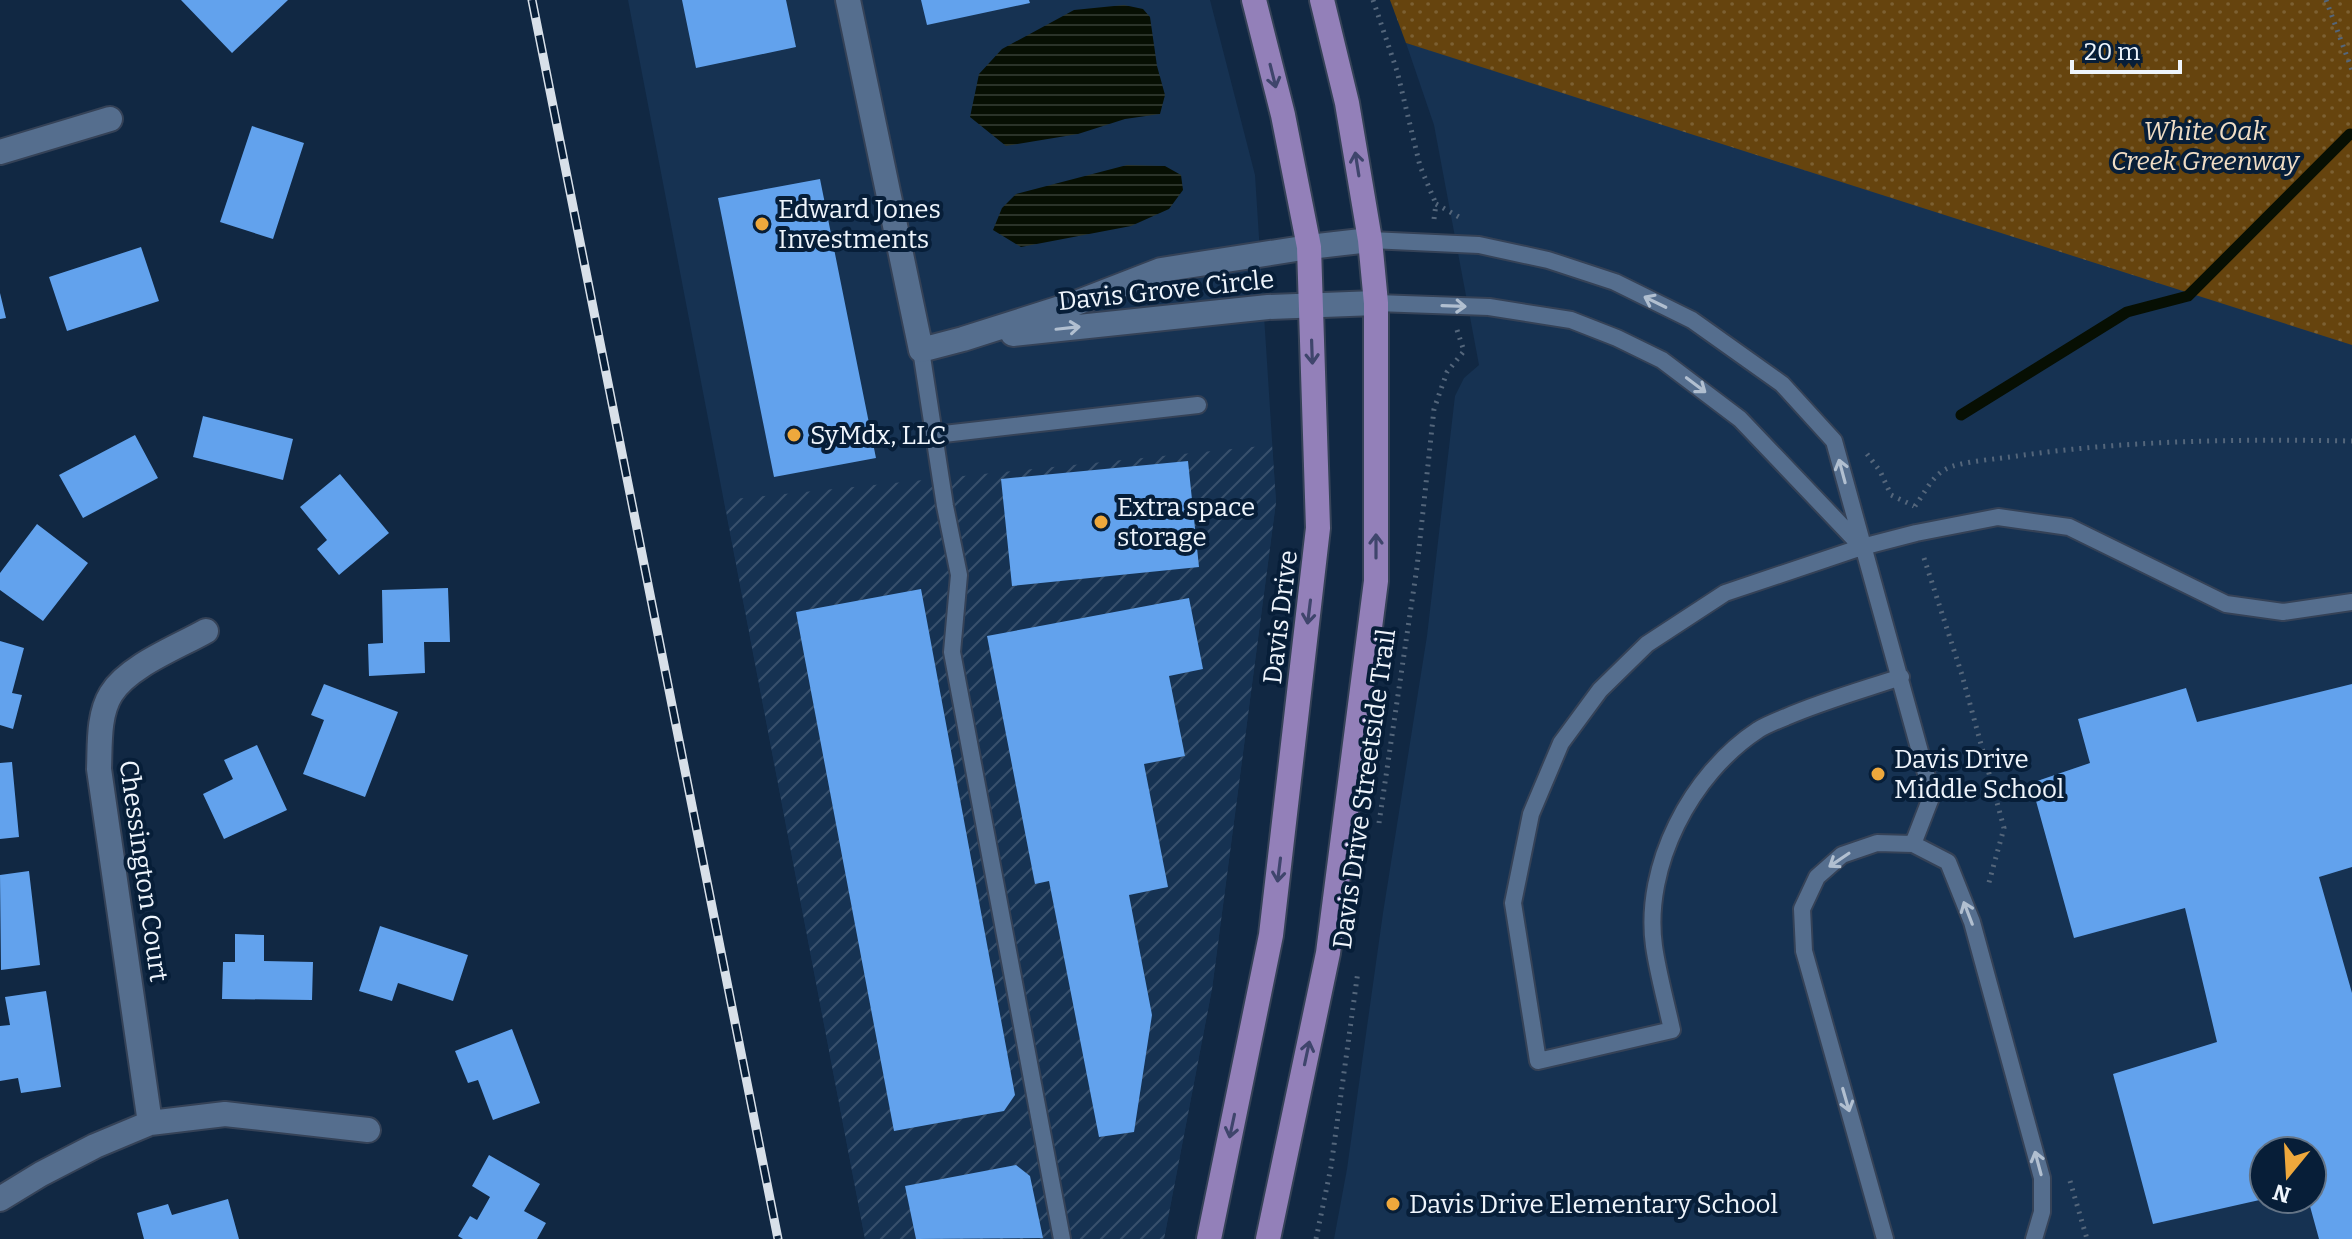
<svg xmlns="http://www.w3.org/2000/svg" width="2352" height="1239" viewBox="0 0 2352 1239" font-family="Bitter,serif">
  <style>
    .built { fill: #163252; fill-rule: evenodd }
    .industrial { fill: url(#industrial-furrows) }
    .grass { fill: url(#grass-dots) }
    .water { fill: url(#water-rules) }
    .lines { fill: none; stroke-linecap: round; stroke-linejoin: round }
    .stream { stroke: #070f03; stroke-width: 11 }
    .building { fill: #62a2ed }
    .service-casing { stroke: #354257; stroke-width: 20 }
    .minor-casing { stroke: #354257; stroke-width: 28 }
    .primary-casing { stroke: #354257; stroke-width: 28 }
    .path { stroke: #54667b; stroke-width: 5; stroke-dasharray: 2 6; stroke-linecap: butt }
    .service { stroke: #556e8e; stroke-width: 16 }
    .minor { stroke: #556e8e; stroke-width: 24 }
    .primary { stroke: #9380b9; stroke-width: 24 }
    .rail-casing { stroke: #d8e0e9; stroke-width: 9 }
    .rail { stroke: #071e38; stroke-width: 6; stroke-dasharray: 18; stroke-linecap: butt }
    .oneway { stroke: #3f456c }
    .oneway2 { stroke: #b1bfd0 }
    .poi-dot { fill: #eea83c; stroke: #071e38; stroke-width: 3 }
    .labels { text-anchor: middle; stroke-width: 8; stroke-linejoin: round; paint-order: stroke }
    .park-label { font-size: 26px; font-style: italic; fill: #f0ddc5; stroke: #071e38 }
    .poi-label { font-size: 26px; fill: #eff5fc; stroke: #071e38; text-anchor: start }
    .street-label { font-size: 26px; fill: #eff5fc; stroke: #071e38 }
  </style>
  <defs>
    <pattern id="industrial-furrows" width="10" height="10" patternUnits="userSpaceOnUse" patternTransform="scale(2)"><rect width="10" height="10" fill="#163252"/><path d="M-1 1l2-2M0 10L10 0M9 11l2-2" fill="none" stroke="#38506c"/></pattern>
    <pattern id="grass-dots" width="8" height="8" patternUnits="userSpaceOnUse" patternTransform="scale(2)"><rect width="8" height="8" fill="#66440e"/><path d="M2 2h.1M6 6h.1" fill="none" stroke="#7c6032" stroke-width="1.8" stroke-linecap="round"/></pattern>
    <pattern id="water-rules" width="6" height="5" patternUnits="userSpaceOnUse" patternTransform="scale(2)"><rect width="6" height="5" fill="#070f03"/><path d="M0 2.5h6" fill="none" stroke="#2b3329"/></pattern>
  </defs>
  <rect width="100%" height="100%" fill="#112843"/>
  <path class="built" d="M 628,0 L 1210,0 L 1255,175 L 1276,502 L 1212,989 L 1164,1239 L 865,1239 Z
    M 1406,43 L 1495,68 L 2352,343 L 2352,1239 L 1334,1239 L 1347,1169 L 1383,913 L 1427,636 L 1455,396 L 1464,378 L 1479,365 L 1434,125 ZM 2264,1151 L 2312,1151 L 2312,1199 L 2264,1199 Z"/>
  <path class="industrial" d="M 1272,445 L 1276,502 L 1212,989 L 1164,1239 L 865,1239 L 724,500 Z"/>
  <path class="grass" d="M 1390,0 L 2352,0 L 2352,345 L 1406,43 Z"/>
  <path class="water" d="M 1124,5 L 1143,9 L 1150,17 L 1157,66 L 1165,95 L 1160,114 L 1125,119 L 1078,134 L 1006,146 L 970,117 L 979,74 L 1002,49 L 1074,10 Z
    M 1127,165 L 1165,166 L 1181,175 L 1183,190 L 1169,209 L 1131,226 L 1021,247 L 993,230 L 1002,208 L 1016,194 Z"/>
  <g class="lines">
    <path class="stream" d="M 1961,415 L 2127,312 L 2188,296 L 2350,134"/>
  </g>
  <path class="building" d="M 181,0 L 288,0 L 232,53 Z
    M 682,0 L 786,0 L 796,47 L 696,68 Z
    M 921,0 L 1029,0 L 1030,3 L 927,25 Z
    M 252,126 L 304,143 L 273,239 L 220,222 Z
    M 820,179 L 876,458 L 774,477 L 718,198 Z
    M 141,247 L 159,301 L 67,331 L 49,277 Z
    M 0,293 L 6,318 L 0,319 Z
    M 203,416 L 293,439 L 283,480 L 193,457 Z
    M 135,435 L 158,478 L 83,518 L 59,475 Z
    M 1188,461 L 1199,567 L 1012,586 L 1001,479 Z
    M 340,474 L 389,533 L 339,575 L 317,549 L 327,540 L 300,507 Z
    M 37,524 L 88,563 L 43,621 L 0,590 L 0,573 Z
    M 448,588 L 450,642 L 424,642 L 425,673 L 369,676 L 368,644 L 383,643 L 382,590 Z
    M 921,589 L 1015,1095 L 1004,1111 L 894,1131 L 796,612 Z
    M 1189,598 L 1203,669 L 1169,676 L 1185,756 L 1144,764 L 1168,887 L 1129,895 L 1152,1015 L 1134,1132 L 1099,1137 L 1049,881 L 1035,884 L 987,636 Z
    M 0,641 L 24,648 L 12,693 L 22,695 L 13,729 L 0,725 Z
    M 324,684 L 398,712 L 365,797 L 303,774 L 324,720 L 311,715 Z
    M 2352,684 L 2352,867 L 2319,877 L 2352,993 L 2352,1239 L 2319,1239 L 2308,1199 L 2312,1199 L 2312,1151 L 2264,1151 L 2264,1199 L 2153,1224 L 2113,1074 L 2217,1042 L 2185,908 L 2074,938 L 2031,783 L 2090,763 L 2078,719 L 2186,688 L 2197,722 Z
    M 257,745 L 287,810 L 224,839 L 203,794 L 233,779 L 224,760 Z
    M 12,762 L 19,837 L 0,839 L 0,763 Z
    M 29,871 L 40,965 L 1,970 L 0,875 Z
    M 380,926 L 468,955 L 453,1001 L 398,983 L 392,1001 L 359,991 Z
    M 235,934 L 264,935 L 264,961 L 313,962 L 312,1000 L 222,999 L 223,962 L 235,962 Z
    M 46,991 L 61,1087 L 21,1093 L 18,1078 L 0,1081 L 0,1026 L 10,1025 L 5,997 Z
    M 512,1029 L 540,1103 L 493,1120 L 478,1080 L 468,1083 L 455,1051 Z
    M 489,1155 L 540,1184 L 524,1211 L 546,1223 L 537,1239 L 463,1239 L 458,1236 L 470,1216 L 477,1220 L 490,1197 L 472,1186 Z
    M 1016,1165 L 1030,1176 L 1043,1238 L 916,1239 L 905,1186 Z
    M 228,1199 L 239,1239 L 144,1239 L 137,1213 L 168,1204 L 172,1215 Z"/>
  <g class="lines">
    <defs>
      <path id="service" d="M 1370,240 L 1479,245 L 1548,260 L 1615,282 L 1692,320 L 1782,384 L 1834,441 L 1932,795 L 1913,844
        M 1376,303 L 1489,307 L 1571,320 L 1617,338 L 1662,360 L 1740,419 L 1861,546
        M 921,350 L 945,506 L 959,575 L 952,652 L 1062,1239
        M 935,435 L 1198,405
        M 1901,677 C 1862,690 1823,701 1786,717 C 1776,721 1766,725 1758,730 C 1691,774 1643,866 1654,946 C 1658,974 1666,1002 1672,1030 L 1538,1061 L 1513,903 L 1531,814 L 1561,743 L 1600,690 L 1647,644 L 1725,593 L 1862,547 L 1916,533 L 1998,517 L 2069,527 L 2226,604 L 2283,612 L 2352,602
        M 1885,1239 L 1804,951 L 1802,909 L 1817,877 L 1842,855 L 1877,843 L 1913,844 L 1948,862 L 1972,922 L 2042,1178 L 2042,1212 L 2034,1239"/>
      <path id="minor" d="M 848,0 L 921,350 L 963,339 L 1076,303 L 1161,270 L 1309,247 L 1370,240
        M 0,152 L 110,119
        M 1013,334 L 1268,307 L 1376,303
        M 150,1123 L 99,769 C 100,745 98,715 111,694 C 128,666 178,647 206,631
        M 0,1199 L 41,1174 L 95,1146 L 150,1123 L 225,1114 L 368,1130"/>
      <path id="primary" d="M 1209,1239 L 1271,935 L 1318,528 L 1309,247 L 1283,115 L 1254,0
        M 1268,1239 L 1328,953 L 1376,581 L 1376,303 L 1370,240 L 1347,103 L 1322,0"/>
    </defs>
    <use href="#service" class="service-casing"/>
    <use href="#minor" class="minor-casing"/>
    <use href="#primary" class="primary-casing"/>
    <path class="path" d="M 1373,0 L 1397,71 L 1420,166 L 1436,204
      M 2326,0 L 2352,70
      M 1436,204 L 1459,217
      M 1434,219 L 1436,204
      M 1867,454 L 1880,471 L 1891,495 L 1914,506
      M 1915,506 C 1924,494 1932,476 1946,469 C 1961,461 1999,459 2017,456 C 2129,440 2240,439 2352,441
      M 1924,558 L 1962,675 L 2004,828 L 1988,886
      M 1379,823 L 1417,567 L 1434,409 L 1447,372 L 1464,351 L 1457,330
      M 2070,1181 L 2087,1239
      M 1316,1239 L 1331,1167 L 1358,971"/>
    <use href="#service" class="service"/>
    <use href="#minor" class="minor"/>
    <use href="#primary" class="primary"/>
    <defs>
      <path id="rail" d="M 532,0 L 778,1239"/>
    </defs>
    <use href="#rail" class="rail-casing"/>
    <use href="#rail" class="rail"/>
  </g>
  <defs><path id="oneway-shaft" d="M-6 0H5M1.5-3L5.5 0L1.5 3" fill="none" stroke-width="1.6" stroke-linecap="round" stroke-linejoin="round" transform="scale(2)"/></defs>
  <g class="oneway">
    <use href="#oneway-shaft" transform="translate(1273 76) rotate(76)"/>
    <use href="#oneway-shaft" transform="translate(1357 164) rotate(-99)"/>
    <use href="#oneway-shaft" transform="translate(1312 352) rotate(88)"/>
    <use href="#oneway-shaft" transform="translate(1376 546) rotate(-90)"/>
    <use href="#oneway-shaft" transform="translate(1309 612) rotate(97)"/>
    <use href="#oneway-shaft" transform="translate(1279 870) rotate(97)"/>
    <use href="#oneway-shaft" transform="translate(1307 1053) rotate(-78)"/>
    <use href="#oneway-shaft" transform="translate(1232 1126) rotate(102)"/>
  </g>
  <g class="oneway2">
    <use href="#oneway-shaft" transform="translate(1655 302) rotate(-154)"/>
    <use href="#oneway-shaft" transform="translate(1454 306) rotate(2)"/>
    <use href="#oneway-shaft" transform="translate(1068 328) rotate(-6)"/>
    <use href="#oneway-shaft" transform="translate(1696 385) rotate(37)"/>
    <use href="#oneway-shaft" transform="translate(1842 471) rotate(-105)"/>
    <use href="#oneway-shaft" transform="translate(1839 860) rotate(146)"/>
    <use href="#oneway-shaft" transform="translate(1968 913) rotate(-111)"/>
    <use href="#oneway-shaft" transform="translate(1846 1100) rotate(74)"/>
    <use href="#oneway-shaft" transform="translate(2038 1163) rotate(-105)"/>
  </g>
  <g class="poi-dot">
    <circle cx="762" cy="224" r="8"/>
    <circle cx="794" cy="435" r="8"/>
    <circle cx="1101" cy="522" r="8"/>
    <circle cx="1878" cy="774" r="8"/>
    <circle cx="1393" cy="1204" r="8"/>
  </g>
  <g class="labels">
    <g class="park-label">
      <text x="2205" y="140">White Oak<tspan x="2205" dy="30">Creek Greenway</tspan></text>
    </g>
    <g class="poi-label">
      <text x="778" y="218">Edward Jones<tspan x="778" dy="30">Investments</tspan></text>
      <text x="810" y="444">SyMdx, LLC</text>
      <text x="1117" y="516">Extra space<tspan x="1117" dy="30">storage</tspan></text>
      <text x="1894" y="768">Davis Drive<tspan x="1894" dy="30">Middle School</tspan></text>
      <text x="1409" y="1213">Davis Drive Elementary School</text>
    </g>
    <g class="street-label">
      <text transform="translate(1166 290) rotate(-6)" y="9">Davis Grove Circle</text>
      <text transform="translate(1280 617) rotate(-83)" y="9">Davis Drive</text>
      <text transform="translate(1364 789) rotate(-82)" y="9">Davis Drive Streetside Trail</text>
      <text transform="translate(144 871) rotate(82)" y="9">Chessington Court</text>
    </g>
  </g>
  <g transform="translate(2288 1175) rotate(198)"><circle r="38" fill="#071e38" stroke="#647486" stroke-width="2"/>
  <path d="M0-6L14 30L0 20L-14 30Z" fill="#eea83c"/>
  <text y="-12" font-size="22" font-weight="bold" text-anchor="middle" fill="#eff5fc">N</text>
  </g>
  <path d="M2072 60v12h108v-12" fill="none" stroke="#eff5fc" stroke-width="4"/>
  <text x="2084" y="60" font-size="24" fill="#eff5fc" stroke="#071e38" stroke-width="6" paint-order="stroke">20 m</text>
</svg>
